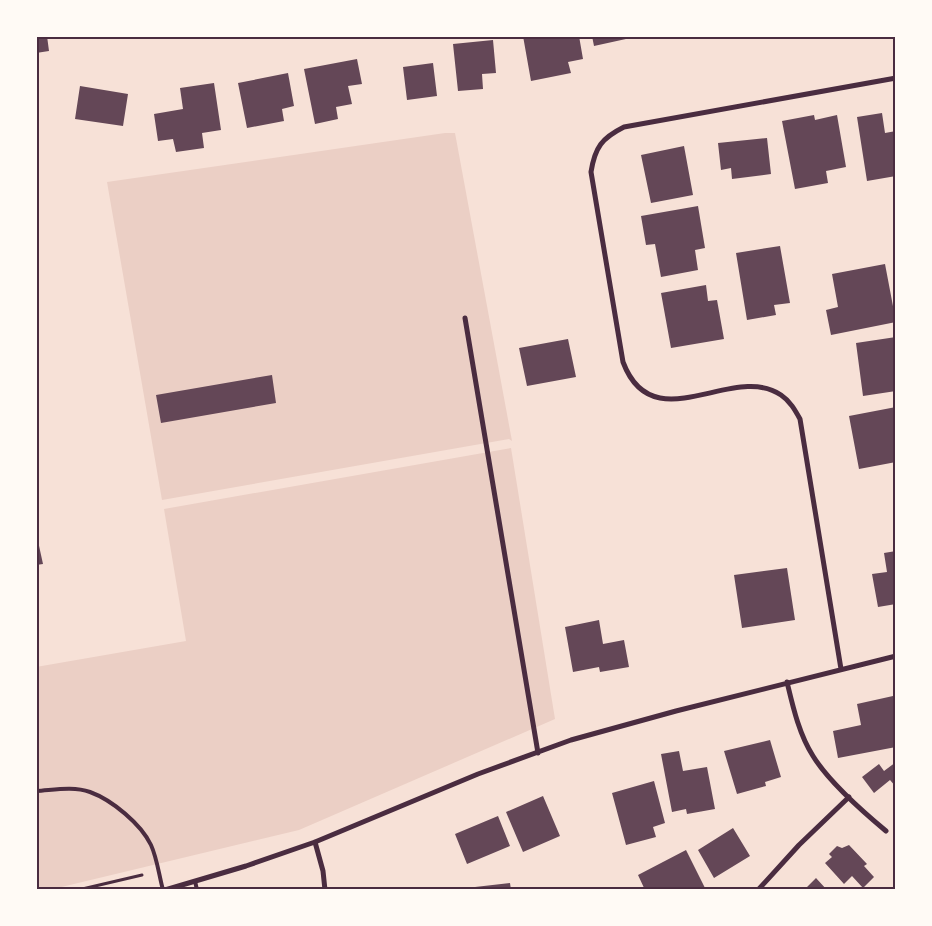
<svg xmlns="http://www.w3.org/2000/svg" width="932" height="926" viewBox="0 0 932 926" font-family="'PT Sans',sans-serif">
  <style>
    .green { fill: #ebcfc5 }
    .building { fill: #644757 }
    .lines { fill: none; stroke-linecap: round; stroke-linejoin: round }
    .path { stroke: #4a2c40; stroke-width: 3 }
    .service { stroke: #4a2c40; stroke-width: 4 }
    .minor { stroke: #4a2c40; stroke-width: 5 }
    .neatline { fill: none; stroke: #4a2c40; stroke-width: 2 }
  </style>
  <rect width="100%" height="100%" fill="#f7e1d7"/>
  <path class="green" d="M 445,133 L 455,133 L 512,441 L 509,439 L 162,500 L 107,182 Z
    M 511,448 L 555,719 L 299,830 L 49,890 L 36,890 L 36,667 L 186,641 L 164,509 Z"/>
  <path class="building" d="M 36,36 L 47,36 L 49,51 L 36,53 Z
    M 523,36 L 579,36 L 583,59 L 568,62 L 571,73 L 531,81 Z
    M 592,36 L 635,36 L 635,37 L 594,46 Z
    M 493,40 L 496,73 L 482,74 L 483,89 L 458,91 L 453,44 Z
    M 357,59 L 362,84 L 348,86 L 352,104 L 336,107 L 338,119 L 315,124 L 304,69 Z
    M 433,63 L 437,96 L 407,100 L 403,67 Z
    M 288,73 L 294,106 L 282,109 L 284,121 L 247,128 L 238,83 Z
    M 214,83 L 221,130 L 202,133 L 204,148 L 176,152 L 173,139 L 158,141 L 154,114 L 183,109 L 180,88 Z
    M 80,86 L 128,94 L 123,126 L 75,119 Z
    M 882,113 L 885,133 L 896,131 L 896,176 L 867,181 L 857,117 Z
    M 814,115 L 815,120 L 837,115 L 846,167 L 826,171 L 828,183 L 795,189 L 782,121 Z
    M 767,138 L 771,174 L 732,179 L 731,168 L 721,170 L 718,143 Z
    M 684,146 L 693,195 L 651,203 L 641,155 Z
    M 698,206 L 705,248 L 695,250 L 698,270 L 661,277 L 655,244 L 646,245 L 641,216 Z
    M 780,246 L 790,303 L 774,305 L 776,315 L 747,320 L 736,253 Z
    M 885,264 L 896,322 L 831,335 L 826,310 L 838,307 L 832,274 Z
    M 706,285 L 708,301 L 717,300 L 724,339 L 671,348 L 661,293 Z
    M 896,337 L 896,391 L 863,396 L 856,343 Z
    M 568,339 L 576,377 L 527,386 L 519,348 Z
    M 272,375 L 276,403 L 161,423 L 156,395 Z
    M 896,407 L 896,462 L 859,469 L 849,416 Z
    M 36,532 L 43,564 L 36,565 Z
    M 896,551 L 896,604 L 878,607 L 872,574 L 887,572 L 884,553 Z
    M 787,568 L 795,620 L 742,628 L 734,575 Z
    M 599,620 L 603,644 L 624,640 L 629,667 L 600,672 L 599,667 L 573,672 L 565,627 Z
    M 893,696 L 896,711 L 896,747 L 838,758 L 833,731 L 861,725 L 857,704 Z
    M 770,740 L 781,777 L 765,782 L 766,786 L 737,794 L 724,751 Z
    M 679,751 L 683,771 L 707,767 L 715,809 L 687,814 L 686,809 L 672,812 L 661,754 Z
    M 896,762 L 896,787 L 890,780 L 874,793 L 862,777 L 879,764 L 884,771 Z
    M 654,781 L 665,823 L 653,827 L 656,837 L 626,845 L 612,793 Z
    M 543,796 L 560,836 L 523,852 L 506,812 Z
    M 498,816 L 510,846 L 467,864 L 455,834 Z
    M 733,828 L 750,856 L 714,878 L 698,850 Z
    M 849,845 L 867,864 L 864,866 L 874,877 L 863,888 L 852,876 L 844,884 L 825,863 L 832,857 L 829,854 L 837,846 L 842,848 Z
    M 686,850 L 706,890 L 645,890 L 638,875 Z
    M 816,878 L 827,890 L 804,890 Z
    M 510,883 L 511,890 L 475,890 L 475,887 Z"/>
  <g class="lines">
    <path class="path" d="M 78,890 L 142,875"/>
    <path class="service" d="M 36,791 C 54,790 73,786 90,792 C 112,800 141,824 151,845 C 157,858 159,875 163,890
      M 195,881 L 197,890"/>
    <path class="minor" d="M 465,318 L 538,753
      M 841,669 L 800,419 C 795,410 790,401 781,395 C 733,362 653,442 623,362 L 591,172 C 595,147 602,138 624,127 L 896,78
      M 787,682 C 793,707 799,734 813,756 C 829,782 862,811 886,831
      M 315,842 L 323,871 L 325,890
      M 165,890 L 246,866 L 315,842 L 478,774 L 571,740 L 676,711 L 896,656
      M 758,890 L 799,845 L 849,797"/>
  </g>
  <rect width="932" height="926" fill="none" stroke="#fffaf5" stroke-width="75"/>
  <rect x="38" y="38" width="856" height="850" class="neatline"/>
</svg>
